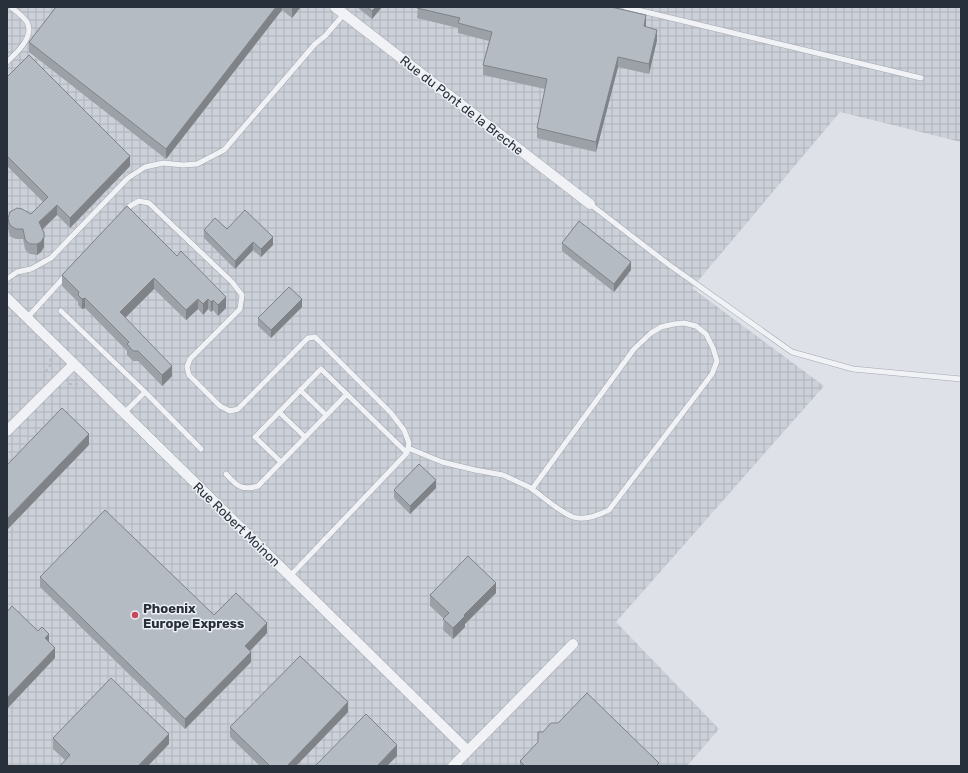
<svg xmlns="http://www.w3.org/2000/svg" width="968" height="773" viewBox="0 0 968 773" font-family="Rubik,sans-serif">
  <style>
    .industrial { fill: url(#industrial-grid) }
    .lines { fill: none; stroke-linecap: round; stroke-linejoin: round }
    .lane-casing { stroke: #a4a8b0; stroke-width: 6 }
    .street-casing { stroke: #a4a8b0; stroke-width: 11 }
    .path { stroke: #b8bcc1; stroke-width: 2; stroke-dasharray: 3 3; stroke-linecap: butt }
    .lane { stroke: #f0f2f5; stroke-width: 5 }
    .street { stroke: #f0f2f5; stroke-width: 10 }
    .wall { fill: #9ca1a8 }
    .shaded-wall { fill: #7f8388 }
    .building { fill: #b5bbc3; stroke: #7f8388 }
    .poi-dot { fill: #c6485c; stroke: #edf0f4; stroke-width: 1.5 }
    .labels { text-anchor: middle; stroke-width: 3; stroke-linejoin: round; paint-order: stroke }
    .street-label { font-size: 13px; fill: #28303c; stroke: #edf0f4 }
    .poi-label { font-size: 13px; font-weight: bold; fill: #28303c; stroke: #edf0f4; text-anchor: start }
  </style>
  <defs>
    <pattern id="industrial-grid" width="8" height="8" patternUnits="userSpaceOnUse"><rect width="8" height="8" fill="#ccd0d8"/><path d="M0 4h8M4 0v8" fill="none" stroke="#afb3ba"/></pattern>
  </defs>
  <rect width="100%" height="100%" fill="#dee1e7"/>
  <path class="industrial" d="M 7,7 L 961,7 L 961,142 L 840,112 L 692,288 L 824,386 L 616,622 L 719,729 L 687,766 L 7,766 Z"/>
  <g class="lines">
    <defs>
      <path id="lane" d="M 625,7 L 921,78
        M 7,62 C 16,53 35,37 27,22 C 24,17 16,11 11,7
        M 590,204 L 668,264 L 792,352 L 853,369 L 961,379
        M 125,211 L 130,206 L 139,201 L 149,203 L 232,282 L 242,295 L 240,309 L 190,359 L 187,367 L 189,375 L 220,406 L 230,411 L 238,409 L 308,338 L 315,337 L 391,413 L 404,430 L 409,443 L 407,453 L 290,576
        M 7,279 L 17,272 L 31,269 L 51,258 L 128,178 L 145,167 L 163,163 L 183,165 L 197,164 L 224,150 L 315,44 L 325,36 L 344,14
        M 61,311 L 145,392 L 124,413
        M 27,318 L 67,274
        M 300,390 L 326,415
        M 145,392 L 201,449
        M 279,412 L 305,437
        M 408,448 L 442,462 L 475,470 L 503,475 L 529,487 L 532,489 C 543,497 560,512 573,517 C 585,521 599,515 609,510 L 712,374 L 717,361 L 713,348 L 706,334 L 696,326 L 684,323 L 674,324 L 661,327 L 651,333 L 634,349 L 532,489
        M 281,462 L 255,437 L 321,369 L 407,453
        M 226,474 C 237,486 241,491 258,486 L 347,394"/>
      <path id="street" d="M 335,7 L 590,204
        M 7,298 L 468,751
        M 7,431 L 74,364
        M 453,766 L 573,644"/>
    </defs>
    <use href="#lane" class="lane-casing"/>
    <use href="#street" class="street-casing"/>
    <path class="path" d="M 45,377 L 44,374 L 51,364 L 50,356
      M 69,384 L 79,384"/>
    <use href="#lane" class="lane"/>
    <use href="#street" class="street"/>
  </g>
  <path class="wall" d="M 56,7 L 300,7 L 300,8 L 292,18 L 282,10 L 166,159 L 29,52 L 29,42 Z
    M 357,7 L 382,7 L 372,19 Z
    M 418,7 L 646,25 L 646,27 L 657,40 L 649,74 L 618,67 L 596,152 L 537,138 L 537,128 L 545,89 L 483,75 L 483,65 L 489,41 L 458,33 L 458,28 L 417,18 Z
    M 7,77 L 130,166 L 70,228 L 57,215 L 42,229 L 44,243 L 44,247 L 41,252 L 37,255 L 30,254 L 27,252 L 25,249 L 23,239 L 16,239 L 11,237 L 9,234 L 8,228 L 8,218 L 31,214 L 43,202 L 7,166 Z
    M 127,206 L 226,308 L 218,316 L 213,310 L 211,312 L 208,309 L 203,315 L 198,309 L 186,320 L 154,289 L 125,318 L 172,376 L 162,386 L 138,361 L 133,361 L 127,355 L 127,351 L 85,308 L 82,309 L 78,305 L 78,302 L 62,286 L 62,275 Z
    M 227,229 L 273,245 L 261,257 L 253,250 L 235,269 L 204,238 L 204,230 Z
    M 562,243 L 631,270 L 614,292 L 562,251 Z
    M 302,307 L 271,338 L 258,326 L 258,318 Z
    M 436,488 L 410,514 L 394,498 L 394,490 Z
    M 40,577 L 214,615 L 267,633 L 250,651 L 251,662 L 185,729 L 40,587 Z
    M 496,593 L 465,624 L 465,627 L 453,639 L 443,630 L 444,619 L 430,606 L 430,595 Z
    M 348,712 L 296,766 L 260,766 L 230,737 L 230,727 Z
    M 538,732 L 659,766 L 520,766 L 520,761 L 538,743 Z
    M 53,738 L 169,744 L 65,760 L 53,749 Z"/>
  <path class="shaded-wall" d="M 276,7 L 282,7 L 282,10 L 166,159 L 166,149 Z
    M 292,7 L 300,7 L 300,8 L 292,18 Z
    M 376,7 L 382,7 L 372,19 L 372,11 Z
    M 646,15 L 646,25 L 644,36 L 644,26 Z
    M 657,30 L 657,40 L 649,74 L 649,64 Z
    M 618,57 L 618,67 L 596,152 L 596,142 Z
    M 130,156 L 130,166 L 70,228 L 70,218 Z
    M 57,205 L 57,215 L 39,233 L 39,222 Z
    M 44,233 L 44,247 L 41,252 L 37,255 L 37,244 Z
    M 273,237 L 273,245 L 261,257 L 261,249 Z
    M 253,242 L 253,250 L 235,269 L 235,261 Z
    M 631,262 L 631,270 L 614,292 L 614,284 Z
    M 154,278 L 154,289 L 120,323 L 120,312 Z
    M 226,297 L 226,308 L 218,316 L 218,305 Z
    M 85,298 L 85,308 L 82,309 L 82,299 Z
    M 198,299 L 198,309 L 186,320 L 186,310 Z
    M 208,299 L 208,309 L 203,315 L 203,304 Z
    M 302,299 L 302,307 L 271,338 L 271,330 Z
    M 213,300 L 213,310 L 211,312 L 211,302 Z
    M 172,366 L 172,376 L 162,386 L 162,375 Z
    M 89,434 L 89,445 L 7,530 L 7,519 Z
    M 436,480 L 436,488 L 410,514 L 410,506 Z
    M 496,583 L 496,593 L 465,624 L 465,627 L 453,639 L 453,628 L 464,615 Z
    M 267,623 L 267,633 L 245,656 L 245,646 Z
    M 49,634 L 49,644 L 45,638 Z
    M 55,648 L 55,658 L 7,709 L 7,698 Z
    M 251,652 L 251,662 L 185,729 L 185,719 Z
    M 348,702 L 348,712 L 296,766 L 287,766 Z
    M 169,734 L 169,744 L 148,766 L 138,766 Z
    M 397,745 L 397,756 L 387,766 L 377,766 Z"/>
  <path class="building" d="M 56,7 L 276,7 L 166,149 L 29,42 Z
    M 367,7 L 376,7 L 372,11 Z
    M 418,7 L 611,7 L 646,15 L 644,26 L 657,30 L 649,64 L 618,57 L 596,142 L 537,128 L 547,79 L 483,65 L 492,32 L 458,23 L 460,18 L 417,8 Z
    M 29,55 L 130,156 L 70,218 L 57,205 L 39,222 L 44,233 L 44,237 L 41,242 L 37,244 L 30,244 L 27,242 L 25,239 L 23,229 L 16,229 L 11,226 L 9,223 L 8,218 L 10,212 L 17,208 L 22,209 L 31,214 L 48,197 L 7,156 L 7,77 Z
    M 127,206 L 177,256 L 181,251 L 226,297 L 218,305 L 213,300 L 211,302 L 208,299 L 203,304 L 198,299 L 186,310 L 154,278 L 120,312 L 172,366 L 162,375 L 138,351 L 133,351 L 127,344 L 129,342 L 85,298 L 82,299 L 78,295 L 79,292 L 62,275 Z
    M 245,210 L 273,237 L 261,249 L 253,242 L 235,261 L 204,230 L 215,218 L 227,229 Z
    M 579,221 L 631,262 L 614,284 L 562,243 Z
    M 289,287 L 302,299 L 271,330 L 258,318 Z
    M 62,408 L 89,434 L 7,519 L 7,465 Z
    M 419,464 L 436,480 L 410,506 L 394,490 Z
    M 105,510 L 214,615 L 236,593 L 267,623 L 245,646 L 251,652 L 185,719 L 40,577 Z
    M 468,556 L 496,583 L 464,615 L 465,616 L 453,628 L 443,619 L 449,613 L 430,595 Z
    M 12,606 L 38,631 L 42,627 L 49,634 L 45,638 L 55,648 L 7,698 L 7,612 Z
    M 300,656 L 348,702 L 287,766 L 270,766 L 230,727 Z
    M 111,678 L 169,734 L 138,766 L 60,766 L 70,755 L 53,738 Z
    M 587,693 L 659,763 L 656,766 L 525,766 L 520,761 L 538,742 L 538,732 L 543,732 L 551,723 L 558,723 Z
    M 366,714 L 397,745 L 377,766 L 315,766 Z"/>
  <circle class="poi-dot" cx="135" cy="615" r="4"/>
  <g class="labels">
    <g class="street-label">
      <text transform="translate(462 105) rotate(38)" y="5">Rue du Pont de la Breche</text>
      <text transform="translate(237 524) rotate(44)" y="5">Rue Robert Moinon</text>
    </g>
    <g class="poi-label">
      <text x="143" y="613">Phoenix<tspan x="143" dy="15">Europe Express</tspan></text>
    </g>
  </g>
  <rect width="968" height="773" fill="none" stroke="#28303c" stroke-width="16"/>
</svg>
